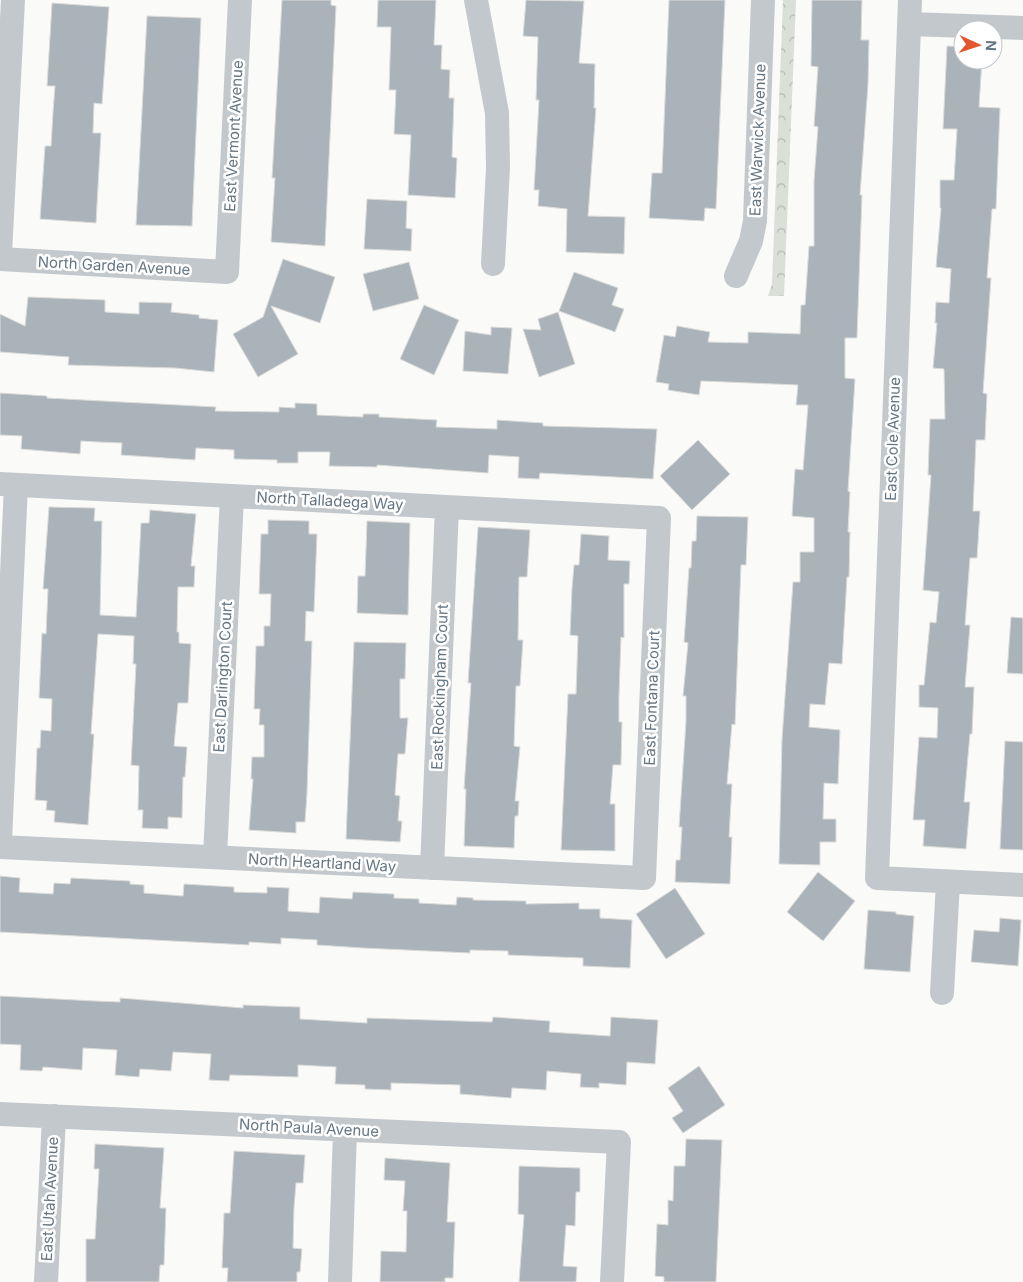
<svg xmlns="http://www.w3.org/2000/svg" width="1023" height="1282" viewBox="0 0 1023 1282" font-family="Inter,sans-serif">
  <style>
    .park { fill: url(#park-crowns) }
    .building { fill: #aab3b9; stroke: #dcdcda }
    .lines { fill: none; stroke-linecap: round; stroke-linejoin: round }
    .street { stroke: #c3c8cc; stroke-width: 24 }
    .labels { text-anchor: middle; stroke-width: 5; stroke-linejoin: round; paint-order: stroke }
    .street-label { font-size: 15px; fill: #657683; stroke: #fff }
  </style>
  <defs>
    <pattern id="park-crowns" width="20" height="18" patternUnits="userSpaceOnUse" patternTransform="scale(1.25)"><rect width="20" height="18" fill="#dadfd7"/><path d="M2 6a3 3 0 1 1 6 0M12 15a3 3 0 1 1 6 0" fill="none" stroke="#b4b9b4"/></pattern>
  </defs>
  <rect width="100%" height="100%" fill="#fafaf8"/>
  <path class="park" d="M 783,0 L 796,0 L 784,296 L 768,296 L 772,284 Z"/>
  <path class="building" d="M 282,0 L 331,0 L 331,5 L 336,6 L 325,246 L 271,242 L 275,178 L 272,178 Z
    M 378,0 L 436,0 L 434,45 L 442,45 L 441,69 L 450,70 L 449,98 L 454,98 L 452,157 L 457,158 L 455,198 L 408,195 L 411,135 L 394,134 L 396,90 L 389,90 L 391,27 L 377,27 Z
    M 526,0 L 584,1 L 579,63 L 595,64 L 594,108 L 596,108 L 588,216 L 625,217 L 624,254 L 566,252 L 567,209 L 538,206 L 539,190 L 534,190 L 539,100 L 536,100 L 538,37 L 523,36 Z
    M 669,0 L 725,0 L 716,209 L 705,208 L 704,221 L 649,218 L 652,173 L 662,173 Z
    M 812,0 L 862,0 L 861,40 L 869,40 L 868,85 L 860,195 L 862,195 L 857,338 L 845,338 L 845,378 L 855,379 L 848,491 L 850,492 L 848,532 L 850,532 L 849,577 L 847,577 L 842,664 L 829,663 L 825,705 L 810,704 L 809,727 L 840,730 L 838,784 L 824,783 L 823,819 L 836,819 L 836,842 L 820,842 L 820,865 L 779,864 L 782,739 L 793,582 L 800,582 L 800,552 L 814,552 L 814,518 L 792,516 L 795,469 L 803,470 L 808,405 L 796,405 L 798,385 L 701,381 L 699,395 L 668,390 L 669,384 L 656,382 L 664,335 L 675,337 L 677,326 L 710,332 L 708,342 L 748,343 L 748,332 L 800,334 L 801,305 L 805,305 L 809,246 L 814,246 L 814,181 L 818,127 L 814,126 L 818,67 L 811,66 Z
    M 52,3 L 109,7 L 102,104 L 94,103 L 93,133 L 101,133 L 96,223 L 40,219 L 45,146 L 51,146 L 53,112 L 55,86 L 47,86 Z
    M 147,16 L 201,18 L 192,226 L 136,225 Z
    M 947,46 L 963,47 L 963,60 L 982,60 L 979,107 L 1000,108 L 996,209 L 992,209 L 987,278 L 991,278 L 983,393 L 987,394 L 985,440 L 976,440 L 973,511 L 980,511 L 977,558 L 970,558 L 965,625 L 970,625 L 965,687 L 974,687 L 972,734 L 970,734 L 964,802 L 970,802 L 966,849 L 923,846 L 925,820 L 913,820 L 919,737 L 937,738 L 938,708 L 919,707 L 919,685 L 924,685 L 930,622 L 936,623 L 939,592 L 923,590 L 931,475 L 928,475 L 930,419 L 945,419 L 944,369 L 933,368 L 937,323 L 935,323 L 936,302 L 949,303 L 951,269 L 936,267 L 941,208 L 940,208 L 940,180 L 954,180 L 957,129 L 943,129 Z
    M 367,199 L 407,201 L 406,228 L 412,229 L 411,251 L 364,249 Z
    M 283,259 L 335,277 L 320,323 L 271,306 L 298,354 L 258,377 L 233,334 L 263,317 Z
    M 409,262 L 419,299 L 373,311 L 363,274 Z
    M 574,272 L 618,288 L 612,305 L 624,309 L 615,332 L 559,311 Z
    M 28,297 L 105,300 L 105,312 L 139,314 L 139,302 L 172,303 L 171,312 L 199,315 L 199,318 L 218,320 L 214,372 L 175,368 L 68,365 L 69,357 L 0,352 L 0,314 L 25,326 Z
    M 424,305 L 459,320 L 434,375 L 400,359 Z
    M 558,312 L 575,364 L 539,377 L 523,329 L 541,330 L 538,319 Z
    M 491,327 L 512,328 L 508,374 L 463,371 L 465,331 L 491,335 Z
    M 0,393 L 47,396 L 47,398 L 216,407 L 215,411 L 279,412 L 279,407 L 295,408 L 295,403 L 317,404 L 317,415 L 363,417 L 363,414 L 379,414 L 379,417 L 437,420 L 436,427 L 497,429 L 497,420 L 543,423 L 543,426 L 657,429 L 653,479 L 540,473 L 539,479 L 518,478 L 519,457 L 489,455 L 488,473 L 377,465 L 377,467 L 329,466 L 330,452 L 298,452 L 298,463 L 277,463 L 277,460 L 234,459 L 234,450 L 196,448 L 195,460 L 121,455 L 122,443 L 98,442 L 81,441 L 80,454 L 21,449 L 22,436 L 0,435 Z
    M 698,440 L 730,474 L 692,510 L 660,476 Z
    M 49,507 L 95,508 L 94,521 L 102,521 L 100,615 L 136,617 L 141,523 L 149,523 L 150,510 L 196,514 L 191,566 L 195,566 L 194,587 L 178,587 L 177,632 L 179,632 L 179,643 L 191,644 L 188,703 L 178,703 L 174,746 L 187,747 L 185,777 L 183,777 L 182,818 L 168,817 L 168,829 L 142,828 L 143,810 L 138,810 L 139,766 L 131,765 L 136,664 L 133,664 L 134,636 L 98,634 L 91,734 L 94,734 L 88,825 L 54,822 L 55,811 L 46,810 L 47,801 L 35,800 L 37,748 L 40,748 L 41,730 L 51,731 L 52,699 L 39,698 L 42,633 L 46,634 L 48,589 L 43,589 Z
    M 697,516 L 748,517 L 746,565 L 741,565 L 735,725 L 732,724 L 727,784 L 732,784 L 729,837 L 732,837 L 730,884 L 675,882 L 676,860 L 680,860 L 682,827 L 679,827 L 686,721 L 686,696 L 683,696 L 688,643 L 684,642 L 689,568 L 691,568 L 692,541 L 696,541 Z
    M 268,520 L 309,521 L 309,534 L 317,534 L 314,612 L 306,611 L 305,641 L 312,641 L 307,793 L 305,822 L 296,822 L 296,833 L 249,830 L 253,779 L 251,779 L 252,757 L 264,757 L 264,725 L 259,725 L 260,709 L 254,709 L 256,646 L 264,646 L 264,626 L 270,626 L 271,594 L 259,594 L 261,534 L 268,534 Z
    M 367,521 L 410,523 L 408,615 L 357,613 L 358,576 L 365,576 Z
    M 478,527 L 530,530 L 527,577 L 519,577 L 518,640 L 523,640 L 520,686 L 516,686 L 514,746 L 520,747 L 515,801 L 519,801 L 518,816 L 515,816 L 514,848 L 464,846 L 466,789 L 464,789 L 471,683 L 468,683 Z
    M 581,534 L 609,536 L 608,560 L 630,561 L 629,584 L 624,584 L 624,638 L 621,637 L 619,696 L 619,722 L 622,722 L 621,765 L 613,765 L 610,804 L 615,804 L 615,851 L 561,850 L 568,694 L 576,694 L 578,636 L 570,635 L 572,588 L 574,565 L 579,565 Z
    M 1011,617 L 1023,618 L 1023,674 L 1007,673 Z
    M 354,642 L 406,643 L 405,679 L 400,679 L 400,718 L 408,718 L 407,728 L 405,754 L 398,754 L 395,795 L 400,796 L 398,821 L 402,821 L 400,842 L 346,839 Z
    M 1005,741 L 1023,742 L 1023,850 L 1000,849 Z
    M 818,872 L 855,901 L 823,941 L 787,912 Z
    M 0,876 L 20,878 L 19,892 L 53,894 L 54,883 L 70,884 L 71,878 L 130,881 L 130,884 L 144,885 L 144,893 L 183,896 L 184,884 L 234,887 L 234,892 L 267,893 L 267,887 L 289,888 L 288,911 L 319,913 L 320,897 L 352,899 L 353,892 L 394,894 L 394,898 L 419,899 L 419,903 L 456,905 L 457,897 L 473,898 L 473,900 L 526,901 L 526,904 L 579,903 L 579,909 L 600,909 L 600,918 L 632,920 L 630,968 L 583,966 L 583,958 L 508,955 L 508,951 L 470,950 L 470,953 L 363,948 L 317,945 L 317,940 L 281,938 L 281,944 L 249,942 L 249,945 L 0,932 Z
    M 675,888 L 705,934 L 666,959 L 636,914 Z
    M 868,910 L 896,912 L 896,914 L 914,916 L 910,972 L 864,969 Z
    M 1000,918 L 1021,920 L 1018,966 L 971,962 L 974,930 L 999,932 Z
    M 0,996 L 95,1001 L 120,1002 L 120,998 L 243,1008 L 243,1005 L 300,1007 L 300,1019 L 367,1023 L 367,1018 L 492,1022 L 493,1017 L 550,1021 L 549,1032 L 610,1036 L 611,1017 L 658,1020 L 655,1064 L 627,1062 L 626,1085 L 599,1083 L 599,1088 L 580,1087 L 581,1074 L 547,1071 L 546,1090 L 512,1088 L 511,1098 L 460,1094 L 460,1085 L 391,1083 L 391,1090 L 365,1089 L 365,1085 L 335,1084 L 336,1067 L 298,1065 L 298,1077 L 230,1075 L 229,1081 L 209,1080 L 211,1054 L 173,1052 L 171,1071 L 140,1069 L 139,1077 L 115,1075 L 117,1050 L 83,1048 L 82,1070 L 43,1067 L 42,1071 L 20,1070 L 21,1045 L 0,1044 Z
    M 699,1066 L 725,1105 L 683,1133 L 672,1118 L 683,1111 L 668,1088 Z
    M 686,1139 L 722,1140 L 716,1282 L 664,1282 L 664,1277 L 655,1276 L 657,1224 L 668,1225 L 668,1200 L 673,1201 L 674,1166 L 685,1166 Z
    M 95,1144 L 164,1148 L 160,1208 L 166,1208 L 164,1265 L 160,1265 L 159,1282 L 86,1282 L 86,1239 L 95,1239 L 99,1169 L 94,1169 Z
    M 234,1151 L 305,1155 L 303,1183 L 296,1183 L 294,1208 L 293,1248 L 302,1249 L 300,1272 L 297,1272 L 297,1282 L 227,1282 L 228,1268 L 222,1268 L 224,1213 L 230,1213 Z
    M 385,1158 L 450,1163 L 447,1222 L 455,1222 L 453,1278 L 445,1278 L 445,1282 L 380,1282 L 381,1251 L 406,1252 L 407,1211 L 403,1211 L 405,1181 L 384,1180 Z
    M 519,1166 L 580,1168 L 580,1192 L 576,1192 L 575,1226 L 566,1225 L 563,1266 L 577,1267 L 576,1282 L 519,1282 L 524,1215 L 518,1214 Z"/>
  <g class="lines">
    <path class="street" d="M 476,0 L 497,113 L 498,167 L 493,264
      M 910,0 L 877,878 L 1023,885
      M 909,24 L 1023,28
      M 0,254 L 13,0
      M 0,259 L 227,272 L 240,0
      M 736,276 L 751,241 L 755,221 L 763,0
      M 0,484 L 659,518 L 644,878 L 0,847
      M 0,841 L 16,485
      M 215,857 L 232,496
      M 432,868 L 447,507
      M 942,993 L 948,882
      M 0,1114 L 619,1142 L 612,1282
      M 46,1282 L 54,1116
      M 340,1282 L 345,1130"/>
  </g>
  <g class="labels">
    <g class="street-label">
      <text transform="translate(234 136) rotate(-87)" y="5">East Vermont Avenue</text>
      <text transform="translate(758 140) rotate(-88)" y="5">East Warwick Avenue</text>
      <text transform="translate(114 266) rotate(3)" y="5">North Garden Avenue</text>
      <text transform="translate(893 439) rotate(-88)" y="5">East Cole Avenue</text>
      <text transform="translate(330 501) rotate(3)" y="5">North Talladega Way</text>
      <text transform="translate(223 677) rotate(-87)" y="5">East Darlington Court</text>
      <text transform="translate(440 687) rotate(-88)" y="5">East Rockingham Court</text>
      <text transform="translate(652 698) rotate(-88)" y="5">East Fontana Court</text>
      <text transform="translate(322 863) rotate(3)" y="5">North Heartland Way</text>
      <text transform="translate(309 1128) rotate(3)" y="5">North Paula Avenue</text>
      <text transform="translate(50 1199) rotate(-87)" y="5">East Utah Avenue</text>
    </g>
  </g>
  <g transform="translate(978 45) rotate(93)"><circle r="24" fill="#ffffff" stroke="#c1c8cd"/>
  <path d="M0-4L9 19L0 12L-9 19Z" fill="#e4572e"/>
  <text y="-8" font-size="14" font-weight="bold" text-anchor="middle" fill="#657683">N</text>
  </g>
</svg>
